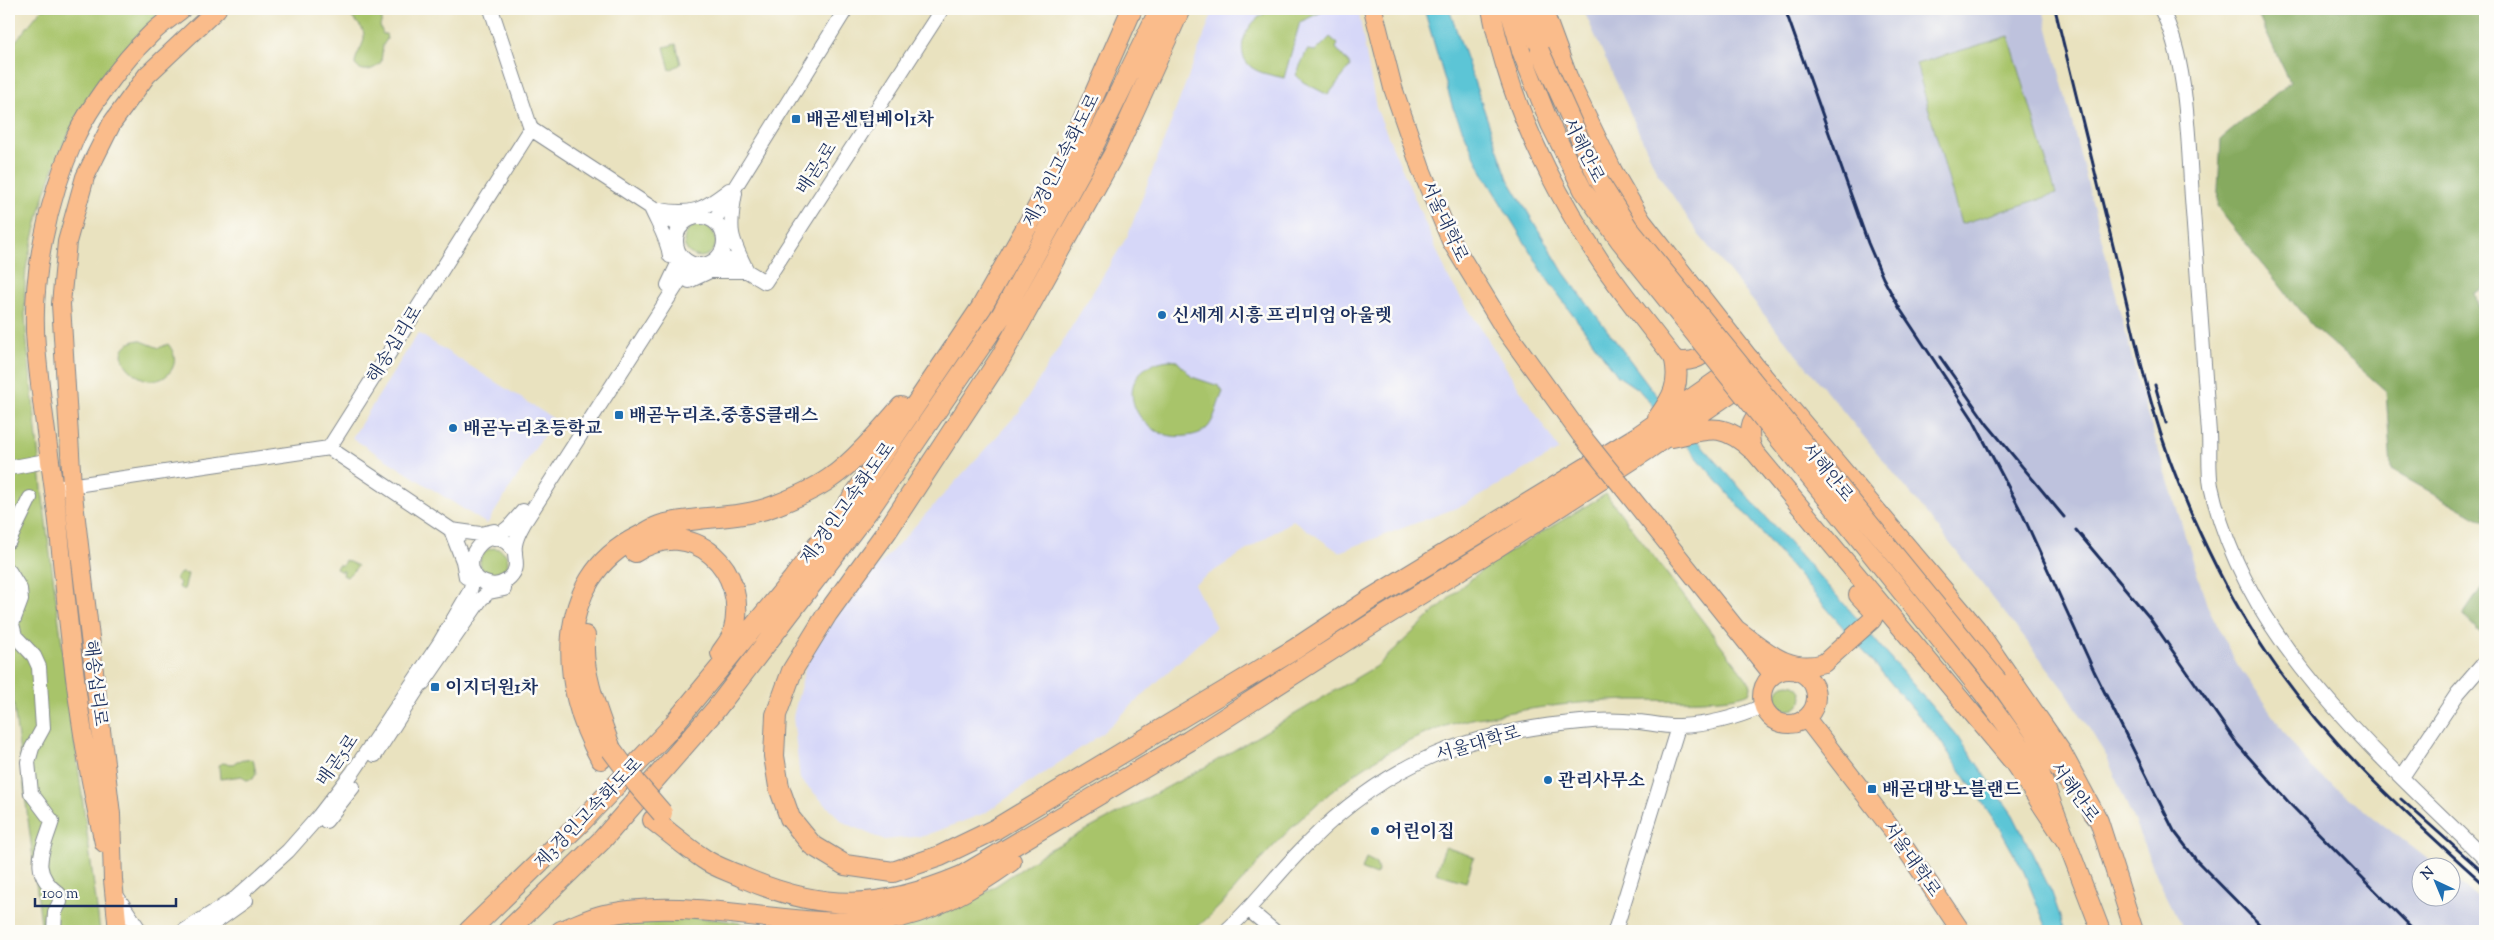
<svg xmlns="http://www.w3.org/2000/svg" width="2494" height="940" viewBox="0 0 2494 940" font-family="'Sorts Mill Goudy','Noto Serif KR',serif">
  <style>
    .built { fill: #d6d7f8 }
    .industrial { fill: #bec2dd }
    .green { fill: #a8c46a; stroke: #627a64 }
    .forest { fill: #86aa5e; stroke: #506c5e }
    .water { fill: #5bc5d6; stroke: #3b7a9a }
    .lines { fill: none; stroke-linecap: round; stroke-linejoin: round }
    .minor-casing { stroke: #82888e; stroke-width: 16 }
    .major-casing { stroke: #82888e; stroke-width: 20 }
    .highway-casing { stroke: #82888e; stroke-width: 22 }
    .minor { stroke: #fff; stroke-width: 14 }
    .major { stroke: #fabc8b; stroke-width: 18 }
    .highway { stroke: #fabc8b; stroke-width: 20 }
    .rail { stroke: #1b2f5e; stroke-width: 3 }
    .major-bridge-casing { stroke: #82888e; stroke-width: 20; stroke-linecap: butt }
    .highway-bridge-casing { stroke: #82888e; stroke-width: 22; stroke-linecap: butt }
    .major-bridge { stroke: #fabc8b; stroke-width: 18 }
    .highway-bridge { stroke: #fabc8b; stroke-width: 20 }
    .poi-dot { fill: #1f6fb2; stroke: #fdfcf7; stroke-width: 2 }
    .labels { text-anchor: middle; stroke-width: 5; stroke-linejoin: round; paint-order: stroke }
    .poi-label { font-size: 18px; font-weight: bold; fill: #1b2f5e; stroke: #fdfcf7; text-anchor: start }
    .street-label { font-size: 18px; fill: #1b2f5e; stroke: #fdfcf7 }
  </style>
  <rect width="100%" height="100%" fill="#fdfcf7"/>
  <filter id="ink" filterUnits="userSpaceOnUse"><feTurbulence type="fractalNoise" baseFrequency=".02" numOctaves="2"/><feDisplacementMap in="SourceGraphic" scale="10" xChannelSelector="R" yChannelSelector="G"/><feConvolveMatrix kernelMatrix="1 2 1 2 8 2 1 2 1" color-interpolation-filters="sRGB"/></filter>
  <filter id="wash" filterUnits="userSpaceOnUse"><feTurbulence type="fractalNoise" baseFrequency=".0096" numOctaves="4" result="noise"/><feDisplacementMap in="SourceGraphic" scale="20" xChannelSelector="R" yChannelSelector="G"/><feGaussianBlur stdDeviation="1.12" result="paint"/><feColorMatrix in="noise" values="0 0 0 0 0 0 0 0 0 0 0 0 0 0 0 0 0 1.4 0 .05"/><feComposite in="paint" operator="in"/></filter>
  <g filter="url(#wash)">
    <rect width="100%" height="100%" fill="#e9e2bf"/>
    <path class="built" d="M 1214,9 L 1358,9 L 1376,108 L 1449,279 L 1559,450 L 1464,505 L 1339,552 L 1293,520 L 1194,584 L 1216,627 L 1100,735 L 985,813 L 924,836 L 883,840 L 843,822 L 800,779 L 793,717 L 807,661 L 840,608 L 1019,412 L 1128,235 Z
      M 418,333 L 554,419 L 487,524 L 352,438 Z"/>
    <path class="industrial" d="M 1583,9 L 2043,9 L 2142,397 L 2207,605 L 2237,664 L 2305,761 L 2324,779 L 2438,867 L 2422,868 L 2422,898 L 2452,898 L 2452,878 L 2485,904 L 2485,931 L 2187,931 L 2176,916 L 2159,881 L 2107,757 L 2065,690 L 1923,509 L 1699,235 L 1657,172 Z"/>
    <path class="green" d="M 42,9 L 165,9 C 98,66 56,141 36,227 C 33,241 28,255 26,269 C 22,310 28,350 32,391 C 37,437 41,484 47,531 C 65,664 82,798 100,931 L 42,931 L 9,667 L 9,49 Z
      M 347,9 L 383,9 L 384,13 L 380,26 L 383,34 L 386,34 L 387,39 L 383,45 L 381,62 C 375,70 363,74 355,65 C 355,53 365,46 364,35 C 363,23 349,20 347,9 Z
      M 1281,9 L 1328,9 L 1300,22 L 1284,78 C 1273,75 1260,74 1251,67 C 1233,52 1246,25 1262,15 C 1268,11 1274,10 1281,9 Z
      M 2009,36 L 2056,194 L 1961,224 L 1916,64 Z
      M 1330,37 L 1338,44 L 1336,48 L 1351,66 L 1328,95 L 1303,82 L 1296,75 L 1307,50 L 1316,51 Z
      M 676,44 L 681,64 L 670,70 L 664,47 Z
      M684 241a16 16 0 1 1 32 0a16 16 0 1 1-32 0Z
      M 139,340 L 159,348 L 168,344 C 174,351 177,360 172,369 C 151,404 94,348 139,340 Z
      M 1169,360 L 1177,361 L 1192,377 L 1219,386 L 1223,392 C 1218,402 1215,419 1208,427 C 1203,433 1194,435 1187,436 C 1133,444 1105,368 1169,360 Z
      M 1606,494 L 1750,683 L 1751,687 L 1749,693 C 1732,703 1655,700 1632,700 C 1584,701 1536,707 1489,716 C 1477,718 1464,720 1452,724 C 1378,748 1320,796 1268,852 C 1243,879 1221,909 1192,931 L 884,931 L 928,920 L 988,891 L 1047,851 L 1209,765 L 1378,665 L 1462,586 L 1494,561 Z
      M480 562a14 14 0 1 1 28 0a14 14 0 1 1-28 0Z
      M 345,560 L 358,566 L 347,577 L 343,575 L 344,571 L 339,571 L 336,568 L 338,565 L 343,565 Z
      M 181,573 L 188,574 L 184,590 L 178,587 L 180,583 L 175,578 Z
      M1776 697a13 13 0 1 1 26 0a13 13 0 1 1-26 0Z
      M 253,759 L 256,773 L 253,779 L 246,780 L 242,776 L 220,779 L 219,767 L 221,763 L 233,764 L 237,761 Z
      M 1445,847 L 1474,857 L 1466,882 L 1436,873 Z
      M 1366,858 L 1376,863 L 1378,871 L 1376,875 L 1362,870 Z
      M 647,914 L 722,920 L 785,931 L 588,931 Z"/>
    <path class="forest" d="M 2255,9 L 2485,9 L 2485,288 L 2475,293 L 2485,331 L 2485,522 L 2391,470 L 2386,391 L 2312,326 L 2217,207 L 2221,139 L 2290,82 Z
      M 2485,582 L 2485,638 L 2463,615 Z"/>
    <path class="water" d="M 1424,9 L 1449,9 L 1508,179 L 1564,273 L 1654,392 L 1853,614 L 1961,741 L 2013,815 L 2052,893 L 2065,931 L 2048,931 L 2024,872 L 1997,824 L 1939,739 L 1639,390 L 1618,376 L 1547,279 L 1482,172 L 1453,108 Z"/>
  </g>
  <g filter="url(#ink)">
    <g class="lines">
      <defs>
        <path id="minor" d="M 2161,9 C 2188,60 2188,141 2192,198 C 2198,277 2204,355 2209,433 C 2210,450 2208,470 2211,486 C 2245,642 2377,752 2485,859
          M 531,129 L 681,227
          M 651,208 C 658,224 668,239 670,256
          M 660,210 C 692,216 703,210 729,190
          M676 241a24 24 0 1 1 48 0a24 24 0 1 1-48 0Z
          M 714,221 L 846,9
          M 720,255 L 765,282 L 940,12 L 934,9
          M 689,281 L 710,271 L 747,271 C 730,237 728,231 735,193
          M 668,285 L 677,266 L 679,253
          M 329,448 L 459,535
          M 9,468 L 51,460
          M 62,487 L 329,448 L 531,129 L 491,9
          M 494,539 L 509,527 L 523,511
          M 9,541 L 30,498
          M 515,552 C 487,510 448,575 489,584 C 496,586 505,583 510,578 C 521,567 513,557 515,545 C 516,537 520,530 524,523 L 678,283 L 688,271 L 699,265
          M 9,571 L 20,589 L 21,600 L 12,624 L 15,636 L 34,656 L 39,667 L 43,728 L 32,748 L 28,762 L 31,793 L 52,821 C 43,851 28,871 59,894 L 60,902 L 55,912 L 54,931
          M 466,577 L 463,561 L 451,530 L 480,534 L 494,531
          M 423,683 L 481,599 L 489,592 L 504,589
          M 375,755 L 427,674
          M 2402,777 L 2458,693 L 2485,662
          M 326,821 L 353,787
          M 114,892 L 140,931
          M 1249,910 L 1274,931
          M 184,931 L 236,898 L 288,851 L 319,816 L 353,772 L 439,644 L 470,591 L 473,580 L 473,571
          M 203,931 L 245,901
          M 1226,931 C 1256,904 1279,871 1308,843 C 1389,761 1469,732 1581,722 C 1600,720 1619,720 1638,722 C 1652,723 1666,727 1679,726 C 1709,725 1736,718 1763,706
          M 1615,931 L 1678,727"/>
        <path id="major" d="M 1373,9 L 1393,88 L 1421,169 L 1451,241 L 1504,328 L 1581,435
          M 1491,9 C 1509,101 1549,184 1601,262 C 1624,296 1650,327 1675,360 C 1694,364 1706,357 1716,339
          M 1509,9 L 1521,51
          M 1527,9 L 1540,51
          M 1543,9 L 1570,82 L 1613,171 L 1642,221 L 1760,372 L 1977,629 L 2062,752 L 2099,821
          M 1772,408 C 1748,415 1748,428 1752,449 L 2013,762 L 2068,845
          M 1621,485 L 1773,675
          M 1736,629 C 1765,649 1787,674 1824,663 L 1872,620 L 1874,616 L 1872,610 L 1858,595
          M1762 697a27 27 0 1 1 54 0a27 27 0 1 1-54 0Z
          M 1998,681 L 2068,782
          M 1981,691 L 2040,772 L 2101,931
          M 1806,718 L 1897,836 L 1961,931
          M 2092,812 L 2099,821 L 2134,931
          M 104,843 C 79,737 69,630 58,522 C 51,463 41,405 36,346 C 30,280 48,198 75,138 C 89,107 124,60 148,37 C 158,26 171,18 182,9
          M 118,931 L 113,880 L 111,814 L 72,486 L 61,304 L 67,242 L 85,177 L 112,123 L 147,75 L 217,9"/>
        <path id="highway" d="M 1180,9 L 1116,150 L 1001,357 L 887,531 L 827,614 L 792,671 L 776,715 L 774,756 L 779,787 L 790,818 L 812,845 L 845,865 L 893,872 L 940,856 L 994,830 L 1295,649 L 1369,600 L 1637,437 L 1749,359
          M 1658,418 C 1673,398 1680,384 1675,360
          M 1672,437 C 1709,429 1721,421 1752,449
          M 635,552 C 692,514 751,570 733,633 C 731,640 725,647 721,653
          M 585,636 C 579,668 600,719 611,749
          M 601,759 C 560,687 552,579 638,537 C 646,533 654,527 662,525 C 695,516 742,519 774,506 C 792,499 813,490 829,479 C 853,463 882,429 901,407
          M 653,820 C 670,833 686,847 704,859 C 715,867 730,871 742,877 C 824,913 881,910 962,876 L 1189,741 L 1378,620 L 1492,550 L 1648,449 L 1760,372
          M 469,931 L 583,820 L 668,731 L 793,579 L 854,496 L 981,308 L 1069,152 L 1132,9
          M 508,931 L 602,840 L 716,709 L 870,508 L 1001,316 L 1085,163 L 1160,9
          M 561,931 C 575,926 590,918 604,915 C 697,894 791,933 885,920 C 932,913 973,888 1011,861"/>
      </defs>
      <use href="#minor" class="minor-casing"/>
      <use href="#major" class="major-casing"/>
      <use href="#highway" class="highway-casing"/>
      <use href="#minor" class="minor"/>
      <use href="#major" class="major"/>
      <use href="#highway" class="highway"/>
      <path class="rail" d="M 1785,9 L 1868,243 L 1883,278 L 1900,309 L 1972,418 L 2022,513 L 2094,671 L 2174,831 L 2197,861 L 2266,931
        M 2055,9 C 2075,92 2095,175 2116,258 C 2128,307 2138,356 2152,405 C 2175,487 2220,585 2268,655 C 2328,744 2406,814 2485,885
        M 1940,357 L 1987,424 L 2064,517
        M 2155,385 L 2166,423
        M 2076,530 L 2149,617 L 2238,745 L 2292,806 L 2415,931
        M 2401,799 L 2485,874"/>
      <defs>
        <path id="major-bridge" d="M 1521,51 L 1550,124 L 1583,190 L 1619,240 L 1981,691
          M 1540,51 L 1598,179 L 1629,228 L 1998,681
          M 1581,435 L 1621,485"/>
        <path id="highway-bridge" d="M 611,749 L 637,784 L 662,813"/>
      </defs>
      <use href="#major-bridge" class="major-bridge-casing"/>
      <use href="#highway-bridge" class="highway-bridge-casing"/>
      <use href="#major-bridge" class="major-bridge"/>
      <use href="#highway-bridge" class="highway-bridge"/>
    </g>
  </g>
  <g class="poi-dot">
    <rect x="791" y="114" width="10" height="10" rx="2.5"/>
    <circle cx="1162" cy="315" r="5"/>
    <rect x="614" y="410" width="10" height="10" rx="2.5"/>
    <circle cx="453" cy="428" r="5"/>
    <rect x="430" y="682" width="10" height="10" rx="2.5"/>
    <circle cx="1548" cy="780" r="5"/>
    <rect x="1867" y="784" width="10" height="10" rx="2.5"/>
    <circle cx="1375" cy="831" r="5"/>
  </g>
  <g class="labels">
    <g class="poi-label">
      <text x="806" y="125">배곧센텀베이1차</text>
      <text x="1172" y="321">신세계 시흥 프리미엄 아울렛</text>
      <text x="629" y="421">배곧누리초.중흥S클래스</text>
      <text x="463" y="434">배곧누리초등학교</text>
      <text x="445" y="693">이지더원1차</text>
      <text x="1558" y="786">관리사무소</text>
      <text x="1882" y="795">배곧대방노블랜드</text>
      <text x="1385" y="837">어린이집</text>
    </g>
    <g class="street-label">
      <text transform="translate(1584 150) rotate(63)" y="6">서해안로</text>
      <text transform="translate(1061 160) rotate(-63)" y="6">제3경인고속화도로</text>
      <text transform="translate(816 168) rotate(-57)" y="6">배곧5로</text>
      <text transform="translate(1445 221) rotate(65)" y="6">서울대학로</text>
      <text transform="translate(394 344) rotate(-58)" y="6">해송십리로</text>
      <text transform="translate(1828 472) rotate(51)" y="6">서해안로</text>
      <text transform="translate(847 503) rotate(-54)" y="6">제3경인고속화도로</text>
      <text transform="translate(96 683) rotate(83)" y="6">해송십리로</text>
      <text transform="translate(1478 743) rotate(-16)" y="6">서울대학로</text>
      <text transform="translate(337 760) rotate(-55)" y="6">배곧5로</text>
      <text transform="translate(2075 792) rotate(54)" y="6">서해안로</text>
      <text transform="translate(588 813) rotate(-46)" y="6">제3경인고속화도로</text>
      <text transform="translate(1912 859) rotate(55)" y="6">서울대학로</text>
    </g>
  </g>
  <rect width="2494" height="940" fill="none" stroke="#fdfcf7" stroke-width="30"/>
  <g transform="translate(2436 882) rotate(316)"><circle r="24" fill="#fdfcf7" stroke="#a3aaba"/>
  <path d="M0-4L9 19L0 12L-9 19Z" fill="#1f6fb2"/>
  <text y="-8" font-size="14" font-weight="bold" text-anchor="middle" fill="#1b2f5e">N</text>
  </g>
  <path d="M35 898v8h141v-8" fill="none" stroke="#1b2f5e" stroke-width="2.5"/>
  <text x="42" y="898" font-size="15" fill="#1b2f5e" stroke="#fdfcf7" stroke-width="4" paint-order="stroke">100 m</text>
</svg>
